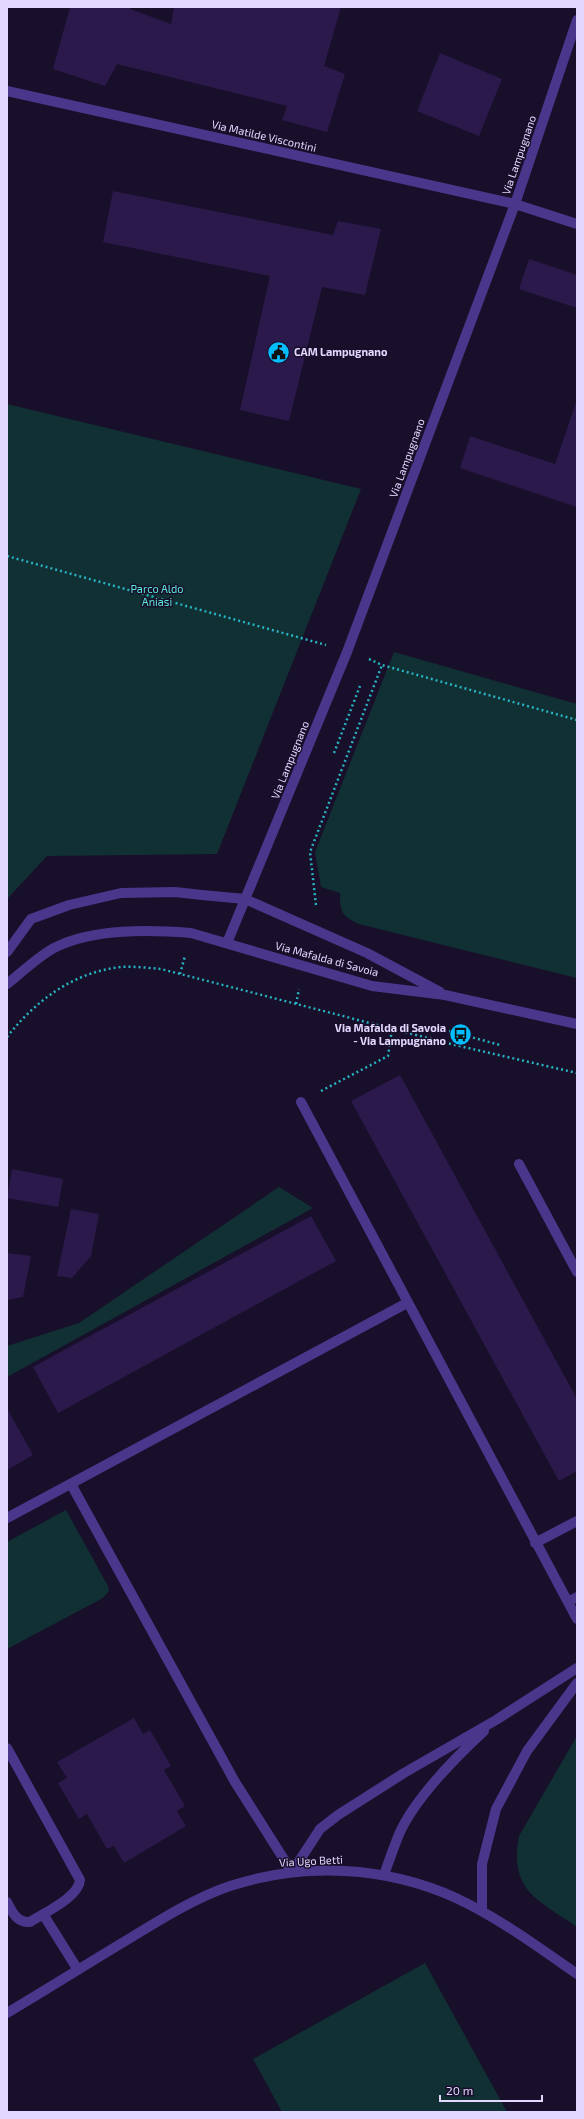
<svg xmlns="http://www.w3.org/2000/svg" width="584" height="2119" viewBox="0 0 584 2119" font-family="'Exo 2',sans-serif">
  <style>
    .green { fill: #113034 }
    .building { fill: #2c194c }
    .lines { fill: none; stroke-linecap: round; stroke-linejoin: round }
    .path { stroke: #28b3c2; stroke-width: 2.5; stroke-dasharray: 2 3; stroke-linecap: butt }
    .minor { stroke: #48378b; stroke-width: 10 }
    .labels { text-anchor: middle; stroke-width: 3; stroke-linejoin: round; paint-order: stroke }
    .street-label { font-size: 11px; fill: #e2d7ff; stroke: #180f2a }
    .poi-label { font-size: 11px; font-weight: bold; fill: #e2d7ff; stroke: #180f2a; text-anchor: start }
    .park-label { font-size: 11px; fill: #5be7db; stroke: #180f2a }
  </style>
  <rect width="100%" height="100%" fill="#180f2a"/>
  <path class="green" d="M 7,404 L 361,489 L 217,854 L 47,856 L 7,899 Z
    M 394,652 L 577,704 L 577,978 L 359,924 C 341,916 340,911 340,893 L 321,887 L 315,852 Z
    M 279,1187 L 313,1208 L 7,1377 L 7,1346 L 79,1323 Z
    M 66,1510 L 108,1586 L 109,1591 L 103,1598 L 7,1649 L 7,1542 Z
    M 577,1736 L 577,1927 C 537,1899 509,1891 519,1836 Z
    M 425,1963 L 507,2112 L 282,2112 L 253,2059 Z"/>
  <path class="building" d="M 70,7 L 130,7 L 130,9 L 171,24 L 174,7 L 341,7 L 324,66 L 345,74 L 327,132 L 282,120 L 287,106 L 117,64 L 105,86 L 53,69 Z
    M 440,53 L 502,79 L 479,136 L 417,111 Z
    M 113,191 L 333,235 L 338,221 L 381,229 L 365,295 L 322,287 L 289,421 L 240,410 L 270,276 L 103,242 Z
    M 529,259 L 577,275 L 577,308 L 519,289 Z
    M 577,400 L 577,507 L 460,468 L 470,436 L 555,464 Z
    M 400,1075 L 577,1399 L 577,1471 L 559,1481 L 351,1101 Z
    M 12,1169 L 63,1179 L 58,1207 L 7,1198 Z
    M 71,1209 L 99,1214 L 91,1256 L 72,1278 L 57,1276 Z
    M 311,1216 L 336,1261 L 58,1413 L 33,1367 Z
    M 7,1253 L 31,1256 L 23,1297 L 7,1300 Z
    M 8,1410 L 33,1455 L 7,1470 L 7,1411 Z
    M 134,1718 L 143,1734 L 150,1730 L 171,1766 L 164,1770 L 185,1806 L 177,1811 L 186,1826 L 124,1863 L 114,1846 L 107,1849 L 87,1814 L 79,1819 L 58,1783 L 67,1778 L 57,1762 Z"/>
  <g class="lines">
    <path class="path" d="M 7,556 L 326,645
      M 369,659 L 382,665 L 577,720
      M 334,753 L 360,686
      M 316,905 L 310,852 L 382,665
      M 180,974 L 185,956
      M 296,1004 L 299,989
      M 449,1031 L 500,1045
      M 7,1037 C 36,1000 74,972 121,967 C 134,966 148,968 161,969 L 455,1045 L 577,1073
      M 321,1091 L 388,1056 L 392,1029"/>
    <path class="minor" d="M 7,91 L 515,204 L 577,224
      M 227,943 L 347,652 L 515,204 L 577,20
      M 7,952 L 31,919 L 69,905 L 121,893 L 175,892 L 202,895 L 245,899 L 367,953 L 440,992
      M 7,984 C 21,973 41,954 56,947 C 95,928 150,930 191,933 L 372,986 L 445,995 L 577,1024
      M 301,1102 L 577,1619
      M 519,1164 L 577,1272
      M 71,1484 L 235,1782 L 292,1872
      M 7,1518 L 407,1303
      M 535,1543 L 577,1521
      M 568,1602 L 577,1597
      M 7,1748 L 80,1880 C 79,1897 44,1913 30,1922 C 17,1923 12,1912 7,1902
      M 292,1872 L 320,1829 L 338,1815 L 404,1773 L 496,1720 L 577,1668
      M 384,1875 C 389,1861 394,1846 400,1832 C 416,1798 456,1757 484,1731
      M 482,1911 L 482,1864 L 496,1809 L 527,1751 L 577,1683
      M 43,1914 L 78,1970
      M 7,2013 C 49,1988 90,1962 132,1937 C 163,1918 195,1898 230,1886 C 304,1862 386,1866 456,1898 C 499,1918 538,1947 577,1974"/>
  </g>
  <defs>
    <symbol id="civic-disc" viewBox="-11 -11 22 22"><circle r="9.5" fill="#03beff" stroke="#180f2a"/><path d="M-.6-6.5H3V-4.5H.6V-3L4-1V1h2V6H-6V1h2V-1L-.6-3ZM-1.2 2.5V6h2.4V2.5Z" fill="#111"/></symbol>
    <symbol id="bus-disc" viewBox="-11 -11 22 22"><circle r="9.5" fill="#03beff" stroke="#180f2a"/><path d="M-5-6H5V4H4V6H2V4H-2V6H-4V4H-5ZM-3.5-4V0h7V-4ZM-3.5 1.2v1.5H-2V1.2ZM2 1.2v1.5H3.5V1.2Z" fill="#111"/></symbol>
  </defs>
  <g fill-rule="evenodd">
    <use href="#civic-disc" x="266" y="340" width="25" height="25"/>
    <use href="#bus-disc" x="448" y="1022" width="25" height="25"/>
  </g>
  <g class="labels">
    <g class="street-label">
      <text transform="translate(264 136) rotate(13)" y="4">Via Matilde Viscontini</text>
      <text transform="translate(519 155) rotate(-71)" y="4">Via Lampugnano</text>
      <text transform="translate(407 458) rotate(-70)" y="4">Via Lampugnano</text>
      <text transform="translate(290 760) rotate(-68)" y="4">Via Lampugnano</text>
      <text transform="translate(327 959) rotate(15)" y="4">Via Mafalda di Savoia</text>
      <text transform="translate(311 1861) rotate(-3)" y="4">Via Ugo Betti</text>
    </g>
    <g class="poi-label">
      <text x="294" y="356">CAM Lampugnano</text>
      <text x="446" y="1032" text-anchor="end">Via Mafalda di Savoia<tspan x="446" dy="13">- Via Lampugnano</tspan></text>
    </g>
    <g class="park-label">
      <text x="157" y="593">Parco Aldo<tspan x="157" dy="13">Aniasi</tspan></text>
    </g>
  </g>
  <rect width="584" height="2119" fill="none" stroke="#e2d7ff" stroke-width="16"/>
  <path d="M440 2095v6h102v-6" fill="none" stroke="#e2d7ff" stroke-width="2"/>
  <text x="446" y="2095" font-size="12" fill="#e2d7ff" stroke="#180f2a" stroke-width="3" paint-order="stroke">20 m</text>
</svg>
